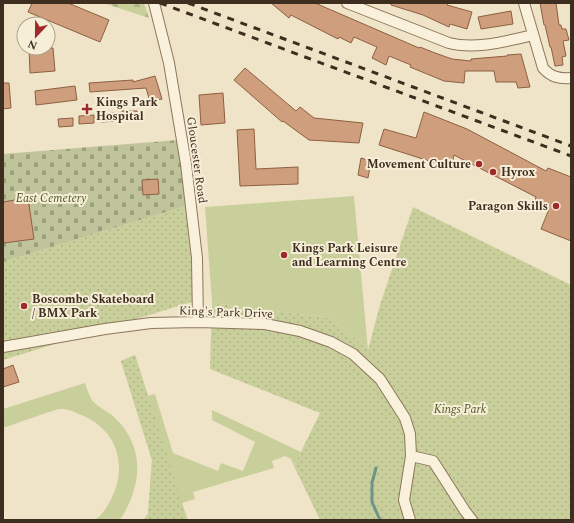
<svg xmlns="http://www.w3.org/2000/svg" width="574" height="523" viewBox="0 0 574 523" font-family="Spectral,serif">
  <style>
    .green { fill: #c9cf9b }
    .forest { fill: url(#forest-firs) }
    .cemetery { fill: url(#cemetery-stones) }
    .park { fill: url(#park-dots) }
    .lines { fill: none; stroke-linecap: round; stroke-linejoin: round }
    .stream { stroke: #6f938a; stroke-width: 3 }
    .building { fill: #cf9f7d; stroke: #8d5f41 }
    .street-casing { stroke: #8d765c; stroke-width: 12 }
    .street { stroke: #faf1dc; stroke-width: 10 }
    .rail { stroke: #3d2e20; stroke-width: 3; stroke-dasharray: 7 7; stroke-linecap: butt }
    .poi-dot { fill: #9e2a2b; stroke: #f7eed8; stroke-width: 1.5 }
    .labels { text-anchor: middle; stroke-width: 4; stroke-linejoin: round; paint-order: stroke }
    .poi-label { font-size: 12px; font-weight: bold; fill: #3d2e20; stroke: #f7eed8; text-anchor: start }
    .street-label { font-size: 12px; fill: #3d2e20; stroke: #f7eed8 }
    .park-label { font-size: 12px; font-style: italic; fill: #4d5a26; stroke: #f7eed8 }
  </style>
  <defs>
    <pattern id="forest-firs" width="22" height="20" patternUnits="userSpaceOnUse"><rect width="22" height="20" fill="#c9cf9b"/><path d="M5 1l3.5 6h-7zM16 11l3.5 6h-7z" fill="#aeb285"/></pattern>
    <pattern id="cemetery-stones" width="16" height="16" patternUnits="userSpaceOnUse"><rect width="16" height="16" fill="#bfc49a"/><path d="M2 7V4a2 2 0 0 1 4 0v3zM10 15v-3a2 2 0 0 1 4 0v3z" fill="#9ca07d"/></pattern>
    <pattern id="park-dots" width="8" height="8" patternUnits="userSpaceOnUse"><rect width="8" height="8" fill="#c9cf9b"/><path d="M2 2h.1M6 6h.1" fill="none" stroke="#aeb285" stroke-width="1.8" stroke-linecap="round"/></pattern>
  </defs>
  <rect width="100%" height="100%" fill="#f0e4c8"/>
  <path class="green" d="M 354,196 L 368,350 L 331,318 L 212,303 L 205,207 Z
    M 135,355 L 148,396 L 155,394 L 173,453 L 218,471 L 221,463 L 243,471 L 255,442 L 212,420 L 212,410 L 301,452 L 294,466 L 291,459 L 285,456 L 272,461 L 274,468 L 193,492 L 195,499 L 182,503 L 188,520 L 143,520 L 148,514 L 152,460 L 121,361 Z
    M 85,383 C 87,389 89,395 92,400 C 96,406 109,412 114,417 C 146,447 142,486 120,520 L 93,520 C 100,518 105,510 109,503 C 128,470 120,433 84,416 C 78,414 68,408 61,409 C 56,409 51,412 46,413 C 32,418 17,423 3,428 L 3,409 Z"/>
  <path class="forest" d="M 103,3 L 144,3 L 149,18 Z"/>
  <path class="cemetery" d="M 178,140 L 186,206 L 3,262 L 3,154 Z"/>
  <path class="park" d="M 186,206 L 195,301 L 3,360 L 3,262 Z
    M 413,207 L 571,285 L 571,520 L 320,520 L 294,466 L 320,413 L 210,369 L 212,303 L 331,318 L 368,350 L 380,305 Z
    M 135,355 L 182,503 L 187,520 L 143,520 L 148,514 L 152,460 L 121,361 Z"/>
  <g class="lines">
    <path class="stream" d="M 376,468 L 372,483 L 372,502 L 380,520"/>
  </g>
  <path class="building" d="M 32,3 L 68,3 L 109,20 L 100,42 L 28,12 Z
    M 271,3 L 315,3 L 419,48 L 420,47 L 435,53 L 452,59 L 471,61 L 471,59 L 507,56 L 507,55 L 521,54 L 530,87 L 518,88 L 516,82 L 496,82 L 494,71 L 465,71 L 464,83 L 444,81 L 410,67 L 411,65 L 389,56 L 386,65 L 372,58 L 377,47 L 354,37 L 351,43 L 339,37 L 338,39 L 291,15 L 289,18 Z
    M 391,3 L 448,3 L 447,5 L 472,12 L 467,29 L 450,24 L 449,27 L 423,15 L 391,5 Z
    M 540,3 L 556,3 L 559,25 L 561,25 L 562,29 L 566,29 L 569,40 L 563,41 L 566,56 L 562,57 L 563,65 L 555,66 L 551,47 L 550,47 L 545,25 L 544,25 Z
    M 511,11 L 513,24 L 481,29 L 478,17 Z
    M 29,48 L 53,48 L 55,71 L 30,73 Z
    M 245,68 L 296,111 L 300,107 L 314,118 L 363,123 L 359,143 L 309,140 L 283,121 L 282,122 L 234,80 Z
    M 155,76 L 162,99 L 150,102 L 146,88 L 90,92 L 89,83 L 133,80 L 133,82 Z
    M 3,83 L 9,83 L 11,108 L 3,109 Z
    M 75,86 L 77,100 L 36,105 L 35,91 Z
    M 223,93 L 225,123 L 201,125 L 199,95 Z
    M 122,111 L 137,111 L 138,120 L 123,120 Z
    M 424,112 L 467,129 L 546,171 L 548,168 L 571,177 L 571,241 L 541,229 L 549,209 L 534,204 L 536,197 L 454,155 L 451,168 L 379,145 L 384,129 L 416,138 Z
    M 115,113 L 116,121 L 101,122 L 101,114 Z
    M 94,115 L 94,123 L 79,124 L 79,116 Z
    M 73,118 L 73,126 L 59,127 L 58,119 Z
    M 254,129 L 256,169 L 298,167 L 298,184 L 240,186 L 237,130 Z
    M 361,158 L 371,161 L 368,178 L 358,175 Z
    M 158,179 L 159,194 L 143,195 L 142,180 Z
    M 28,198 L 34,239 L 4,243 L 3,235 L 3,202 Z
    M 13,365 L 19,382 L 3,387 L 3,369 Z"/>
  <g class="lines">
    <defs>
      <path id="street" d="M 154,3 L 169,63 L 186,164 L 197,258 L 198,322
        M 347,3 L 449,43 C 475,50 507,41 533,35
        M 524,3 L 543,68 C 551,77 559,79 571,78
        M 3,347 L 105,329 L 151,323 L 198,322 L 265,324 L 300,331 L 331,342 L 353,354 L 380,379 L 405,418 L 410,434 L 411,456 L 404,500 L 410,520
        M 411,456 L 433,461 L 465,511 L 472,520"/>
    </defs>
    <use href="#street" class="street-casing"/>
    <use href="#street" class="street"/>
    <path class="rail" d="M 160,3 L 571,156
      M 188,3 L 571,146"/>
  </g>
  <g class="poi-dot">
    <path d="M85 103h4v4h4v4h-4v4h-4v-4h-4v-4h4z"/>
    <circle cx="479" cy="164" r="4"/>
    <circle cx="493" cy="172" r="4"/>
    <circle cx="556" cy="206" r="4"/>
    <circle cx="284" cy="255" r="4"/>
    <circle cx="24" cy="306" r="4"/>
  </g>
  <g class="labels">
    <g class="poi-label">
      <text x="96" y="106">Kings Park<tspan x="96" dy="14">Hospital</tspan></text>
      <text x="471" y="168" text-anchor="end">Movement Culture</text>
      <text x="501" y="176">Hyrox</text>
      <text x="548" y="210" text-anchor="end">Paragon Skills</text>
      <text x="292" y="252">Kings Park Leisure<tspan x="292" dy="14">and Learning Centre</tspan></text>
      <text x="32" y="303">Boscombe Skateboard<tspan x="32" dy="14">/ BMX Park</tspan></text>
    </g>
    <g class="street-label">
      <text transform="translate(197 160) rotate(82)" y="4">Gloucester Road</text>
      <text transform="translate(226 312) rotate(2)" y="4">King's Park Drive</text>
    </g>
    <g class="park-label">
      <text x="51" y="202">East Cemetery</text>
      <text x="460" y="413">Kings Park</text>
    </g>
  </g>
  <rect width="574" height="523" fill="none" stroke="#3d2e20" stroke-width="8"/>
  <g transform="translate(36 36) rotate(202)"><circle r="19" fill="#f7eed8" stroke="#ada18e"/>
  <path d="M0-3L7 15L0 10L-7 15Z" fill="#9e2a2b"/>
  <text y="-6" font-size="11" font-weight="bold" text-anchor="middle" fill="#3d2e20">N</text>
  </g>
</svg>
